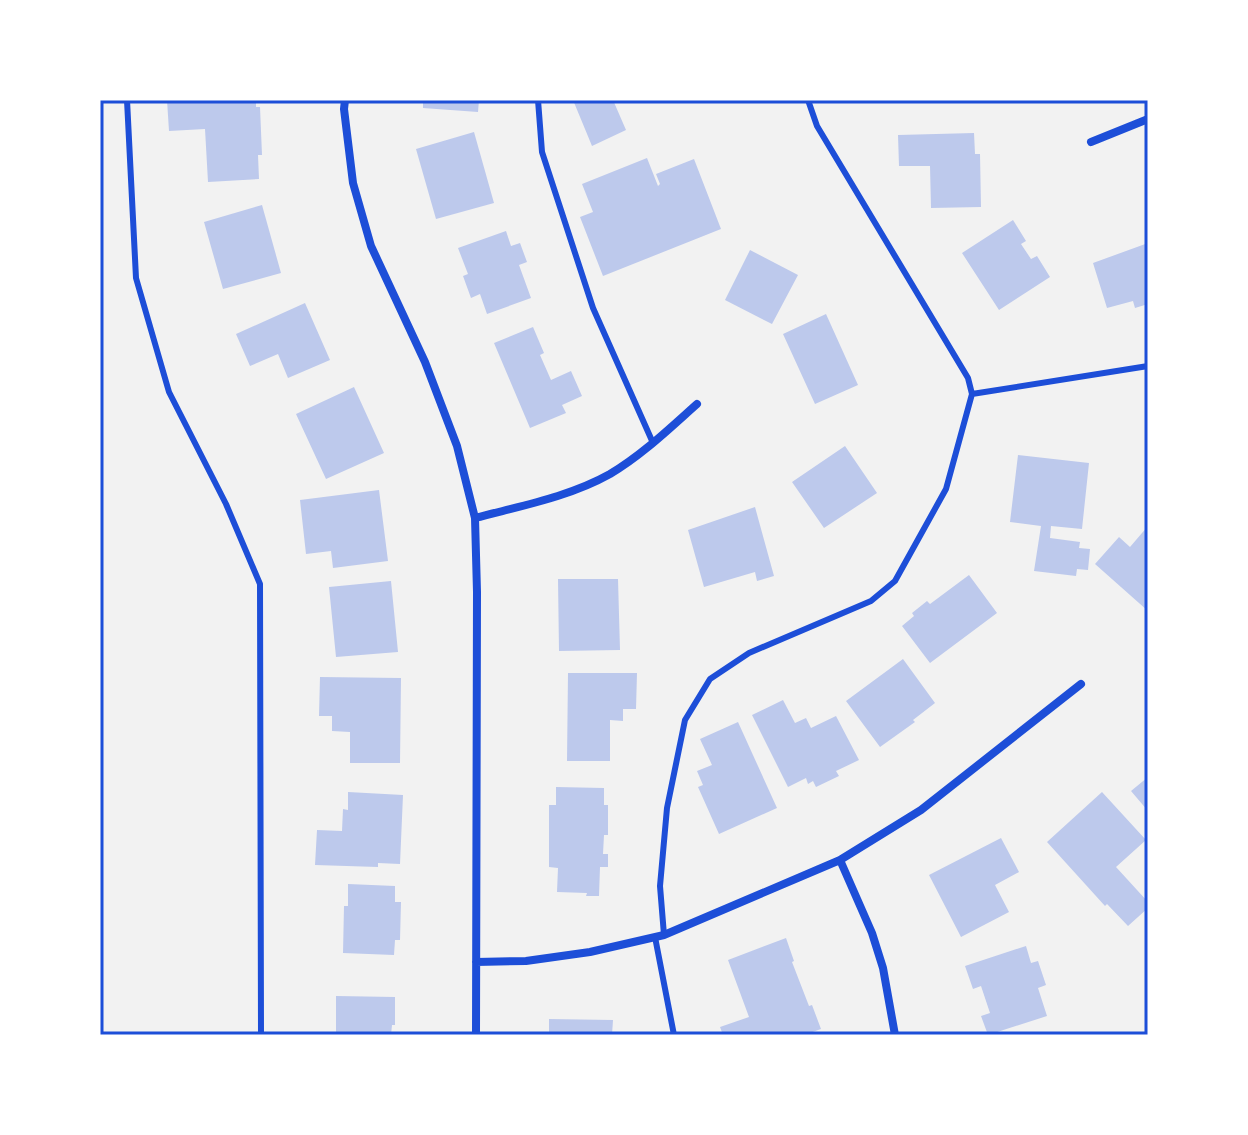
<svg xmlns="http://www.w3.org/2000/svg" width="1248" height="1135" viewBox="0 0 1248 1135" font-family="'Noto Serif',serif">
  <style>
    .building { fill: #bdc9ec }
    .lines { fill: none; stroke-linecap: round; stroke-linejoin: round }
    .service { stroke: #1d4ed8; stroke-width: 6 }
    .minor { stroke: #1d4ed8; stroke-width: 8 }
    .neatline { fill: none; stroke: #1d4ed8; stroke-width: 3 }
  </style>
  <rect width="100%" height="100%" fill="#f2f2f2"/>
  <path class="building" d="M 167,100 L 256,100 L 256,107 L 260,107 L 262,155 L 258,155 L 259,179 L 208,182 L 205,129 L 169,131 Z
    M 423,100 L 479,100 L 478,112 L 423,108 Z
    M 573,100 L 613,100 L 626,130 L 592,146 Z
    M 474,132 L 494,203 L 436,219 L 416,149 Z
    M 974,133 L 975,154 L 980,154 L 981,207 L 931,208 L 930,166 L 899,166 L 898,135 Z
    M 647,158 L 658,186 L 660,184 L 656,174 L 694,159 L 721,229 L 603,276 L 580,217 L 593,212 L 582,184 Z
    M 262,205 L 281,273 L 223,289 L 204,222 Z
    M 1013,220 L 1026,241 L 1021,244 L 1031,259 L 1037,256 L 1050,277 L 999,310 L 962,253 Z
    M 506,231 L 511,246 L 520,243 L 527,262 L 519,265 L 531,298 L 487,314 L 480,294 L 471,298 L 463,276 L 468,274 L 458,248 Z
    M 1148,243 L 1148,304 L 1135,308 L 1133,301 L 1107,308 L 1093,263 Z
    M 750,250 L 798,275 L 772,324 L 725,300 Z
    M 305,303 L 330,360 L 288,378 L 278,354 L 250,366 L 236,334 Z
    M 826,314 L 858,385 L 815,404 L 783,334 Z
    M 533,327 L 544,353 L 540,355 L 551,380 L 571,371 L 582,396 L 562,405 L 566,413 L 530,428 L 494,343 Z
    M 354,387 L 384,453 L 326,479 L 296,414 Z
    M 845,446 L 877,493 L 824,528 L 792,482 Z
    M 1018,455 L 1089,463 L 1082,529 L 1051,526 L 1050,538 L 1080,542 L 1079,548 L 1090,549 L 1088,570 L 1077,569 L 1076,576 L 1034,571 L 1041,526 L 1010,522 Z
    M 379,490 L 388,561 L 333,568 L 331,551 L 306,554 L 300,500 Z
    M 755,507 L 774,576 L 757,581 L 755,572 L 704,587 L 688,530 Z
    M 1148,526 L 1148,611 L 1095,564 L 1119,537 L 1130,547 Z
    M 969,575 L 997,613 L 930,663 L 902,626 L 914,616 L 912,613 L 927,601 L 930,604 Z
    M 558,579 L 618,579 L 620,650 L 559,651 Z
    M 391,581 L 398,652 L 336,657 L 329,587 Z
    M 903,659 L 935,703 L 913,720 L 915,722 L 880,747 L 846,701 Z
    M 568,673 L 637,673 L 636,709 L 623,709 L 623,721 L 610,720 L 610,761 L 567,761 Z
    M 320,677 L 401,678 L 400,763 L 350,763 L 350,732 L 332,731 L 332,716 L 319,716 Z
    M 783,700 L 795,723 L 806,718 L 811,728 L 836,716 L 859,760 L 836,771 L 839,776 L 816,787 L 813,781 L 808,784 L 806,778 L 788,787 L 752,715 Z
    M 738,722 L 777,808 L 719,834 L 698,787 L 703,785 L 697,771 L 712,765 L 700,739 Z
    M 1148,777 L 1148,811 L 1131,791 Z
    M 556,787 L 604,788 L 604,805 L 608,805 L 608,835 L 604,835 L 603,854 L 608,854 L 608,867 L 600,867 L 599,896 L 586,896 L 587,893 L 557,892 L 558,868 L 549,867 L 549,805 L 556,805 Z
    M 348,792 L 403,795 L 400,864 L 378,863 L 378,867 L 315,865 L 317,830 L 342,831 L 343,809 L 348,810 Z
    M 1102,792 L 1146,840 L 1116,867 L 1148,902 L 1148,908 L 1128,926 L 1107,904 L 1105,906 L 1047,842 Z
    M 1001,838 L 1019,872 L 995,885 L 1009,912 L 961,937 L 929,875 Z
    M 348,884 L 395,886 L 395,902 L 401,902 L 400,940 L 395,940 L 394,955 L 343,953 L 344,906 L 348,906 Z
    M 786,938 L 794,961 L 792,962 L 809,1006 L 812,1005 L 821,1029 L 804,1035 L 723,1035 L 720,1027 L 749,1017 L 728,960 Z
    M 1026,946 L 1031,963 L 1038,961 L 1046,985 L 1038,988 L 1047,1016 L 988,1035 L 981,1016 L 990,1013 L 981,986 L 973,989 L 965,966 Z
    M 336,996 L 395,997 L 395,1025 L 392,1025 L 391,1035 L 336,1035 Z
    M 549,1019 L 613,1020 L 612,1035 L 549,1035 Z"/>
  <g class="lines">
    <path class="service" d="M 127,100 L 136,278 L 169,392 L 226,504 L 260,584 L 261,1035
      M 538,100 L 542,152 L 593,308 L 653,443
      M 972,394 L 1148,366
      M 664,935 L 660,886 L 667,808 L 685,720 L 710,679 L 749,653 L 871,601 L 895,581 L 946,489 L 972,394 L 968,378 L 817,126 L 808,100
      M 655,937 L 674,1035
      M 1148,1023 L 1148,1025"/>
    <path class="minor" d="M 345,100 L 344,109 L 353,183 L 371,246 L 425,362 L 457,446 L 475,518 L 477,592 L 476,1035
      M 1091,142 L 1148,119
      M 475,518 C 520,506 569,497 610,474 C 642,455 670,428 697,404
      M 840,860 L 872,933 L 883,968 L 895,1035
      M 476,962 L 526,961 L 590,952 L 664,935 L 840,860 L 921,810 L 1081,684"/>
  </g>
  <rect width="1248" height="1135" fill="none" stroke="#ffffff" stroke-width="204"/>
  <rect x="102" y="102" width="1044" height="931" class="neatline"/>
</svg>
